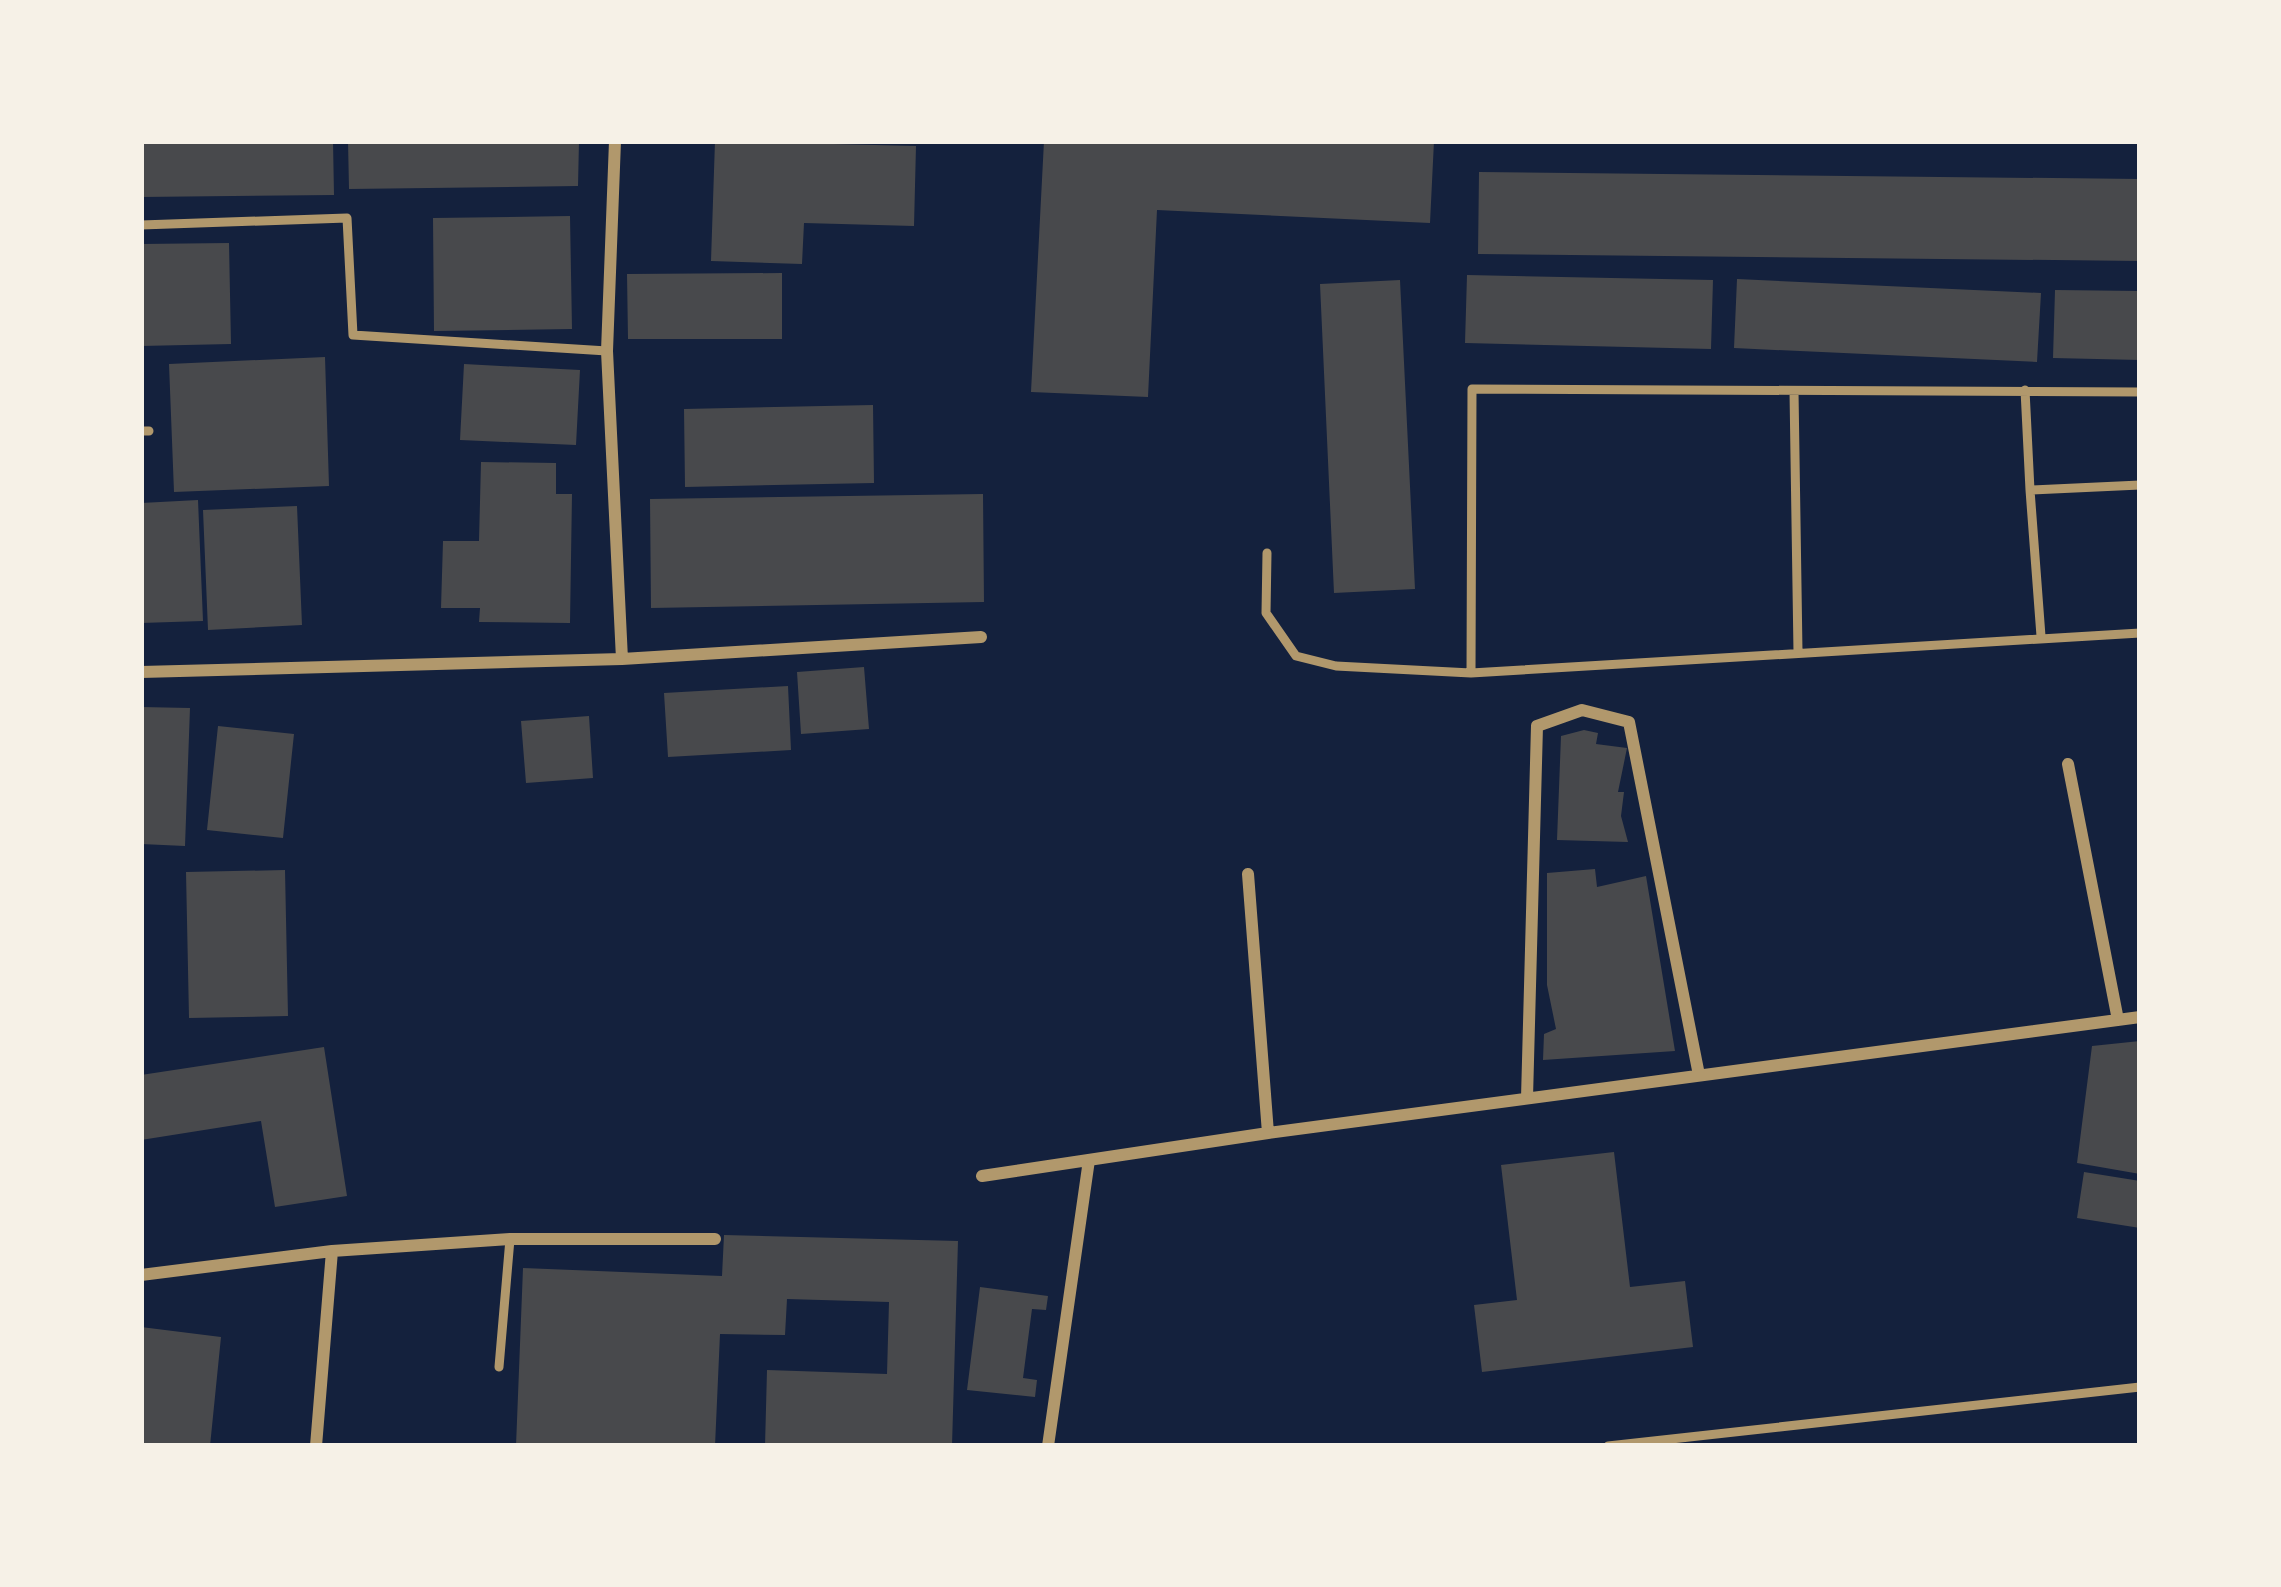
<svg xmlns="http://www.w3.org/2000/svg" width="2281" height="1587" viewBox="0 0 2281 1587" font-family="'Noto Sans',sans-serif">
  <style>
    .building { fill: #48494c }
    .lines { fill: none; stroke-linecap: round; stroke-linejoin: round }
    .service { stroke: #b1986c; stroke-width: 9 }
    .minor { stroke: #b1986c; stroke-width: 12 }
  </style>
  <rect width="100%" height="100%" fill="#14213d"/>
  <path class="building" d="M 141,141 L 333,141 L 334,195 L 141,197 Z
    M 348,141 L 579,141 L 578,186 L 349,189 Z
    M 715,141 L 916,146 L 914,226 L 804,223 L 802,264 L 711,261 Z
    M 1044,141 L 1434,141 L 1430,223 L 1157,210 L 1148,397 L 1031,392 Z
    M 1479,172 L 2140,179 L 2140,261 L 1478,254 Z
    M 570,216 L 572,329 L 434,331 L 433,218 Z
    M 229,243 L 231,344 L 141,346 L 141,244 Z
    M 782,273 L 782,339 L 628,339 L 627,274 Z
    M 1467,275 L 1713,280 L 1711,349 L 1465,343 Z
    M 1737,279 L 2041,293 L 2037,362 L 1734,348 Z
    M 1400,280 L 1415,589 L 1334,593 L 1320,284 Z
    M 2055,290 L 2140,291 L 2140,360 L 2053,358 Z
    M 325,357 L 329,486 L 174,492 L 169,364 Z
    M 464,364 L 580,370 L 576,445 L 460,440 Z
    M 873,405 L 874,483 L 685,487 L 684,409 Z
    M 481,462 L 556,463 L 556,494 L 572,494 L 570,623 L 479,622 L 480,608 L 441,608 L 443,541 L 479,541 Z
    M 983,494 L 984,602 L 651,608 L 650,499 Z
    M 198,500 L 203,621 L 141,623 L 141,503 Z
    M 297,506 L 302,625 L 208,630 L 203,510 Z
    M 864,667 L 869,729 L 801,734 L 797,672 Z
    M 788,686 L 791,750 L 668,757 L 664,693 Z
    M 141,707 L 190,708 L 185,846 L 141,844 Z
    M 589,716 L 593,778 L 526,783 L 521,721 Z
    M 218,726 L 294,734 L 283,838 L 207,830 Z
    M 1584,730 L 1598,733 L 1596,744 L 1627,748 L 1618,792 L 1624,792 L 1621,816 L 1628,842 L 1557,840 L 1561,736 Z
    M 1595,869 L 1597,887 L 1646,876 L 1675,1051 L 1543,1060 L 1544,1034 L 1556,1029 L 1547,985 L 1547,873 Z
    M 285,870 L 288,1016 L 189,1018 L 186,872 Z
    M 2140,1041 L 2140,1174 L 2077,1163 L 2092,1046 Z
    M 324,1047 L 347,1196 L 275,1207 L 261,1121 L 141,1140 L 141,1075 Z
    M 1614,1152 L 1630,1287 L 1685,1281 L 1693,1347 L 1482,1372 L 1474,1305 L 1517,1300 L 1501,1165 Z
    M 2084,1172 L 2140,1181 L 2140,1228 L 2077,1218 Z
    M 724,1235 L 958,1241 L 952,1446 L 765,1446 L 767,1370 L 887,1374 L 889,1302 L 787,1299 L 785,1335 L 720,1334 L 715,1446 L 516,1446 L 523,1268 L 722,1276 Z
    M 980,1287 L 1048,1296 L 1046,1310 L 1032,1309 L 1023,1378 L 1037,1380 L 1035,1397 L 967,1390 Z
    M 141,1327 L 221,1337 L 210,1446 L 141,1446 Z"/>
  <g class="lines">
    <path class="service" d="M 141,225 L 347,218 L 353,335 L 607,351
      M 2025,390 L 2030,490 L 2140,485
      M 1794,391 L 1798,652
      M 141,431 L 149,431
      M 2030,490 L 2041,636
      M 1267,553 L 1266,613 L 1296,656 L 1336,666 L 1471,673 L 2140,633
      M 1471,673 L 1472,389 L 2140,392
      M 499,1367 L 510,1239
      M 1608,1446 L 2140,1387"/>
    <path class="minor" d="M 615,141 L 607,351 L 622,659
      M 141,672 L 622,659 L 981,637
      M 2068,764 L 2118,1020
      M 1248,874 L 1268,1133
      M 1527,1098 L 1537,726 L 1582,710 L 1629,722 L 1699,1075
      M 982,1176 L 1268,1133 L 2140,1017
      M 141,1275 L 332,1251 L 510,1239 L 715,1239
      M 316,1446 L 332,1251
      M 1048,1446 L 1089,1160"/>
  </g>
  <rect width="2281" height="1587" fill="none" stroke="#f6f1e7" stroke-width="288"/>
</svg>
